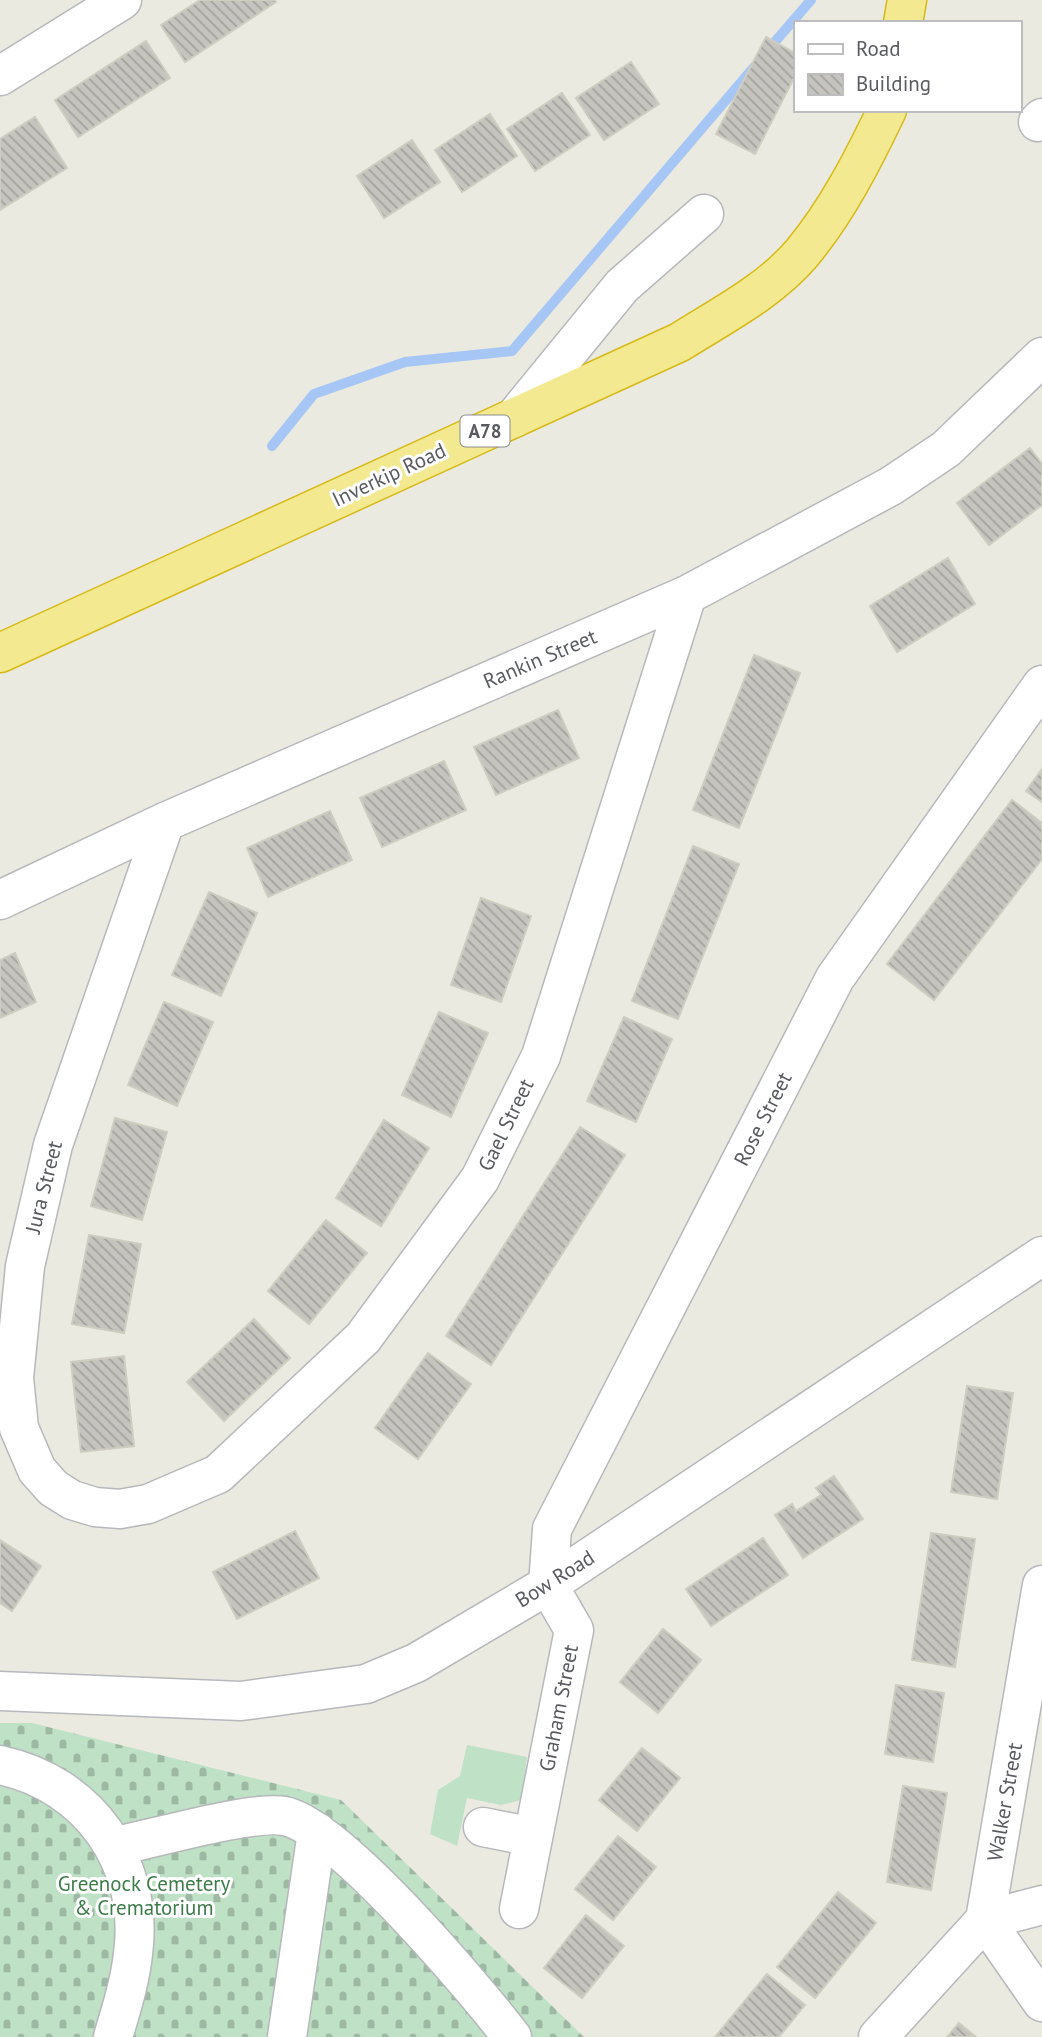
<svg xmlns="http://www.w3.org/2000/svg" width="1042" height="2037" viewBox="0 0 1042 2037" font-family="'PT Sans',sans-serif">
  <style>
    .cemetery { fill: url(#cemetery-stones) }
    .green { fill: #bfe1c5 }
    .lines { fill: none; stroke-linecap: round; stroke-linejoin: round }
    .stream { stroke: #a6c6f6; stroke-width: 10 }
    .building { fill: url(#building-back-hatch); stroke: #cfcdc0; stroke-width: 2 }
    .minor-casing { stroke: #b6b8bc; stroke-width: 41 }
    .highway-casing { stroke: #d7b915; stroke-width: 41 }
    .minor { stroke: #fff; stroke-width: 38 }
    .highway { stroke: #f2e991; stroke-width: 38 }
    .labels { text-anchor: middle; stroke-width: 6; stroke-linejoin: round; paint-order: stroke }
    .shield { fill: #fff; stroke: #8b8c90; stroke-width: 2 }
    .shield-label { font-size: 19px; font-weight: bold; fill: #595b60 }
    .street-label { font-size: 21px; fill: #595b60; stroke: #fff }
    .park-label { font-size: 21px; fill: #3c7d49; stroke: #fff }
  </style>
  <defs>
    <pattern id="cemetery-stones" width="16" height="16" patternUnits="userSpaceOnUse" patternTransform="scale(1.75)"><rect width="16" height="16" fill="#bfe1c5"/><path d="M2 7V4a2 2 0 0 1 4 0v3zM10 15v-3a2 2 0 0 1 4 0v3z" fill="#9eb9a3"/></pattern>
    <pattern id="building-back-hatch" width="6" height="6" patternUnits="userSpaceOnUse" patternTransform="scale(1.75)"><rect width="6" height="6" fill="#c6c4be"/><path d="M-1 5l2 2M0 0l6 6M5-1l2 2" fill="none" stroke="#a4a29e"/></pattern>
  </defs>
  <rect width="100%" height="100%" fill="#ebeae1"/>
  <path class="cemetery" d="M 0,1723 L 32,1723 L 341,1800 L 584,2037 L 0,2037 Z"/>
  <path class="green" d="M 467,1745 L 527,1757 L 521,1800 L 501,1805 L 467,1798 L 457,1846 L 430,1834 L 438,1790 L 460,1776 Z"/>
  <g class="lines">
    <path class="stream" d="M 767,51 L 811,0
      M 272,446 L 314,394 L 405,362 L 512,351 L 755,66"/>
  </g>
  <path class="building" d="M 200,0 L 275,0 L 276,2 L 185,62 L 161,25 Z
    M 766,37 L 795,53 L 795,76 L 755,154 L 716,134 Z
    M 146,41 L 170,78 L 78,137 L 55,100 Z
    M 631,62 L 659,104 L 604,140 L 576,98 Z
    M 562,93 L 590,135 L 535,171 L 507,129 Z
    M 490,114 L 517,156 L 462,192 L 435,150 Z
    M 35,117 L 67,168 L 0,210 L 0,139 Z
    M 412,140 L 440,182 L 384,218 L 357,176 Z
    M 1030,448 L 1042,464 L 1042,505 L 989,545 L 957,503 Z
    M 948,558 L 975,604 L 897,652 L 870,606 Z
    M 754,655 L 800,673 L 739,828 L 693,810 Z
    M 558,710 L 579,758 L 496,795 L 474,747 Z
    M 444,761 L 466,810 L 382,847 L 360,798 Z
    M 1042,769 L 1042,802 L 1026,791 Z
    M 1012,800 L 1042,823 L 1042,859 L 934,1000 L 887,964 Z
    M 330,811 L 352,860 L 268,897 L 247,848 Z
    M 693,846 L 739,864 L 678,1019 L 632,1001 Z
    M 209,892 L 257,913 L 221,996 L 172,975 Z
    M 481,898 L 531,916 L 501,1002 L 451,985 Z
    M 15,953 L 36,1002 L 0,1018 L 0,960 Z
    M 164,1002 L 213,1022 L 177,1106 L 128,1085 Z
    M 439,1012 L 488,1033 L 451,1117 L 402,1095 Z
    M 624,1017 L 672,1039 L 636,1122 L 587,1101 Z
    M 115,1118 L 167,1132 L 142,1220 L 91,1206 Z
    M 384,1120 L 429,1148 L 381,1226 L 336,1198 Z
    M 580,1127 L 625,1155 L 491,1365 L 446,1336 Z
    M 326,1220 L 367,1253 L 309,1324 L 268,1291 Z
    M 89,1235 L 141,1244 L 124,1333 L 72,1324 Z
    M 254,1319 L 290,1358 L 224,1421 L 187,1382 Z
    M 428,1353 L 471,1384 L 418,1459 L 375,1428 Z
    M 124,1356 L 134,1446 L 81,1452 L 71,1362 Z
    M 967,1386 L 1013,1393 L 997,1499 L 951,1492 Z
    M 834,1476 L 863,1519 L 803,1558 L 775,1515 L 792,1504 L 796,1511 L 821,1495 L 816,1488 Z
    M 295,1531 L 319,1578 L 237,1619 L 213,1572 Z
    M 931,1533 L 975,1539 L 955,1667 L 912,1660 Z
    M 763,1538 L 788,1575 L 711,1626 L 686,1589 Z
    M 0,1540 L 41,1566 L 12,1611 L 0,1603 Z
    M 663,1629 L 701,1660 L 658,1713 L 620,1682 Z
    M 896,1685 L 944,1693 L 933,1762 L 885,1754 Z
    M 642,1748 L 680,1778 L 637,1831 L 599,1800 Z
    M 903,1786 L 947,1793 L 931,1890 L 887,1882 Z
    M 618,1836 L 656,1867 L 613,1920 L 575,1889 Z
    M 838,1892 L 876,1923 L 815,1998 L 777,1967 Z
    M 586,1915 L 624,1946 L 582,1998 L 544,1968 Z
    M 767,1974 L 805,2005 L 779,2037 L 715,2037 Z
    M 959,2023 L 976,2037 L 947,2037 Z"/>
  <g class="lines">
    <defs>
      <path id="minor" d="M 0,76 L 122,0
        M 1038,122 L 1042,118
        M 514,418 L 622,286 L 704,214
        M 165,822 L 53,1145 L 25,1266 L 14,1378 L 19,1428 L 37,1470 L 53,1488 L 72,1500 L 95,1507 L 120,1509 L 148,1504 L 218,1474 L 363,1338 L 480,1179 L 541,1056 L 687,595
        M 0,900 L 165,822 L 687,595 L 891,486 L 946,449 L 1042,357
        M 1042,1585 L 985,1920 L 1042,2002
        M 0,1691 L 241,1701 L 366,1684 L 416,1663 L 548,1585 L 1042,1256
        M 0,1765 C 89,1784 145,1863 133,1954 C 130,1982 121,2010 113,2037
        M 483,1827 L 533,1837
        M 116,1846 C 153,1839 252,1810 284,1816 C 336,1824 476,1990 512,2037
        M 519,1909 L 574,1630 L 548,1585 L 552,1529 L 835,978 L 1042,685
        M 287,2037 L 317,1832
        M 878,2037 L 985,1920 L 1042,1905"/>
      <path id="highway" d="M 903,23 L 907,0
        M 0,653 L 680,342 C 721,316 770,291 802,253 C 837,211 863,160 887,110"/>
    </defs>
    <use href="#minor" class="minor-casing"/>
    <use href="#highway" class="highway-casing"/>
    <use href="#minor" class="minor"/>
    <use href="#highway" class="highway"/>
  </g>
  <g class="labels">
    <rect class="shield" x="460.5" y="415.5" width="49" height="31" rx="5"/>
    <g class="shield-label">
      <text x="485" y="438">A78</text>
    </g>
    <g class="street-label">
      <text transform="translate(389 475) rotate(-25)" y="7">Inverkip Road</text>
      <text transform="translate(540 659) rotate(-23)" y="7">Rankin Street</text>
      <text transform="translate(763 1119) rotate(-63)" y="7">Rose Street</text>
      <text transform="translate(506 1125) rotate(-64)" y="7">Gael Street</text>
      <text transform="translate(44 1187) rotate(-76)" y="7">Jura Street</text>
      <text transform="translate(555 1579) rotate(-32)" y="7">Bow Road</text>
      <text transform="translate(559 1708) rotate(-79)" y="7">Graham Street</text>
      <text transform="translate(1005 1802) rotate(-80)" y="7">Walker Street</text>
    </g>
    <g class="park-label">
      <text x="144" y="1891">Greenock Cemetery<tspan x="144" dy="24">&amp; Crematorium</tspan></text>
    </g>
  </g>
  <rect x="794" y="21" width="228" height="91" fill="#ffffff" stroke="#bdbdbf" stroke-width="2"/>
  <rect x="808" y="44" width="35" height="10" fill="#ffffff" stroke="#bdbdbf" stroke-width="2"/>
  <text x="856" y="56" font-size="21" fill="#595b60">Road</text>
  <rect x="808" y="74" width="35" height="21" fill="url(#building-back-hatch)" stroke="#bdbdbf" stroke-width="2"/>
  <text x="856" y="91" font-size="21" fill="#595b60">Building</text>
</svg>
